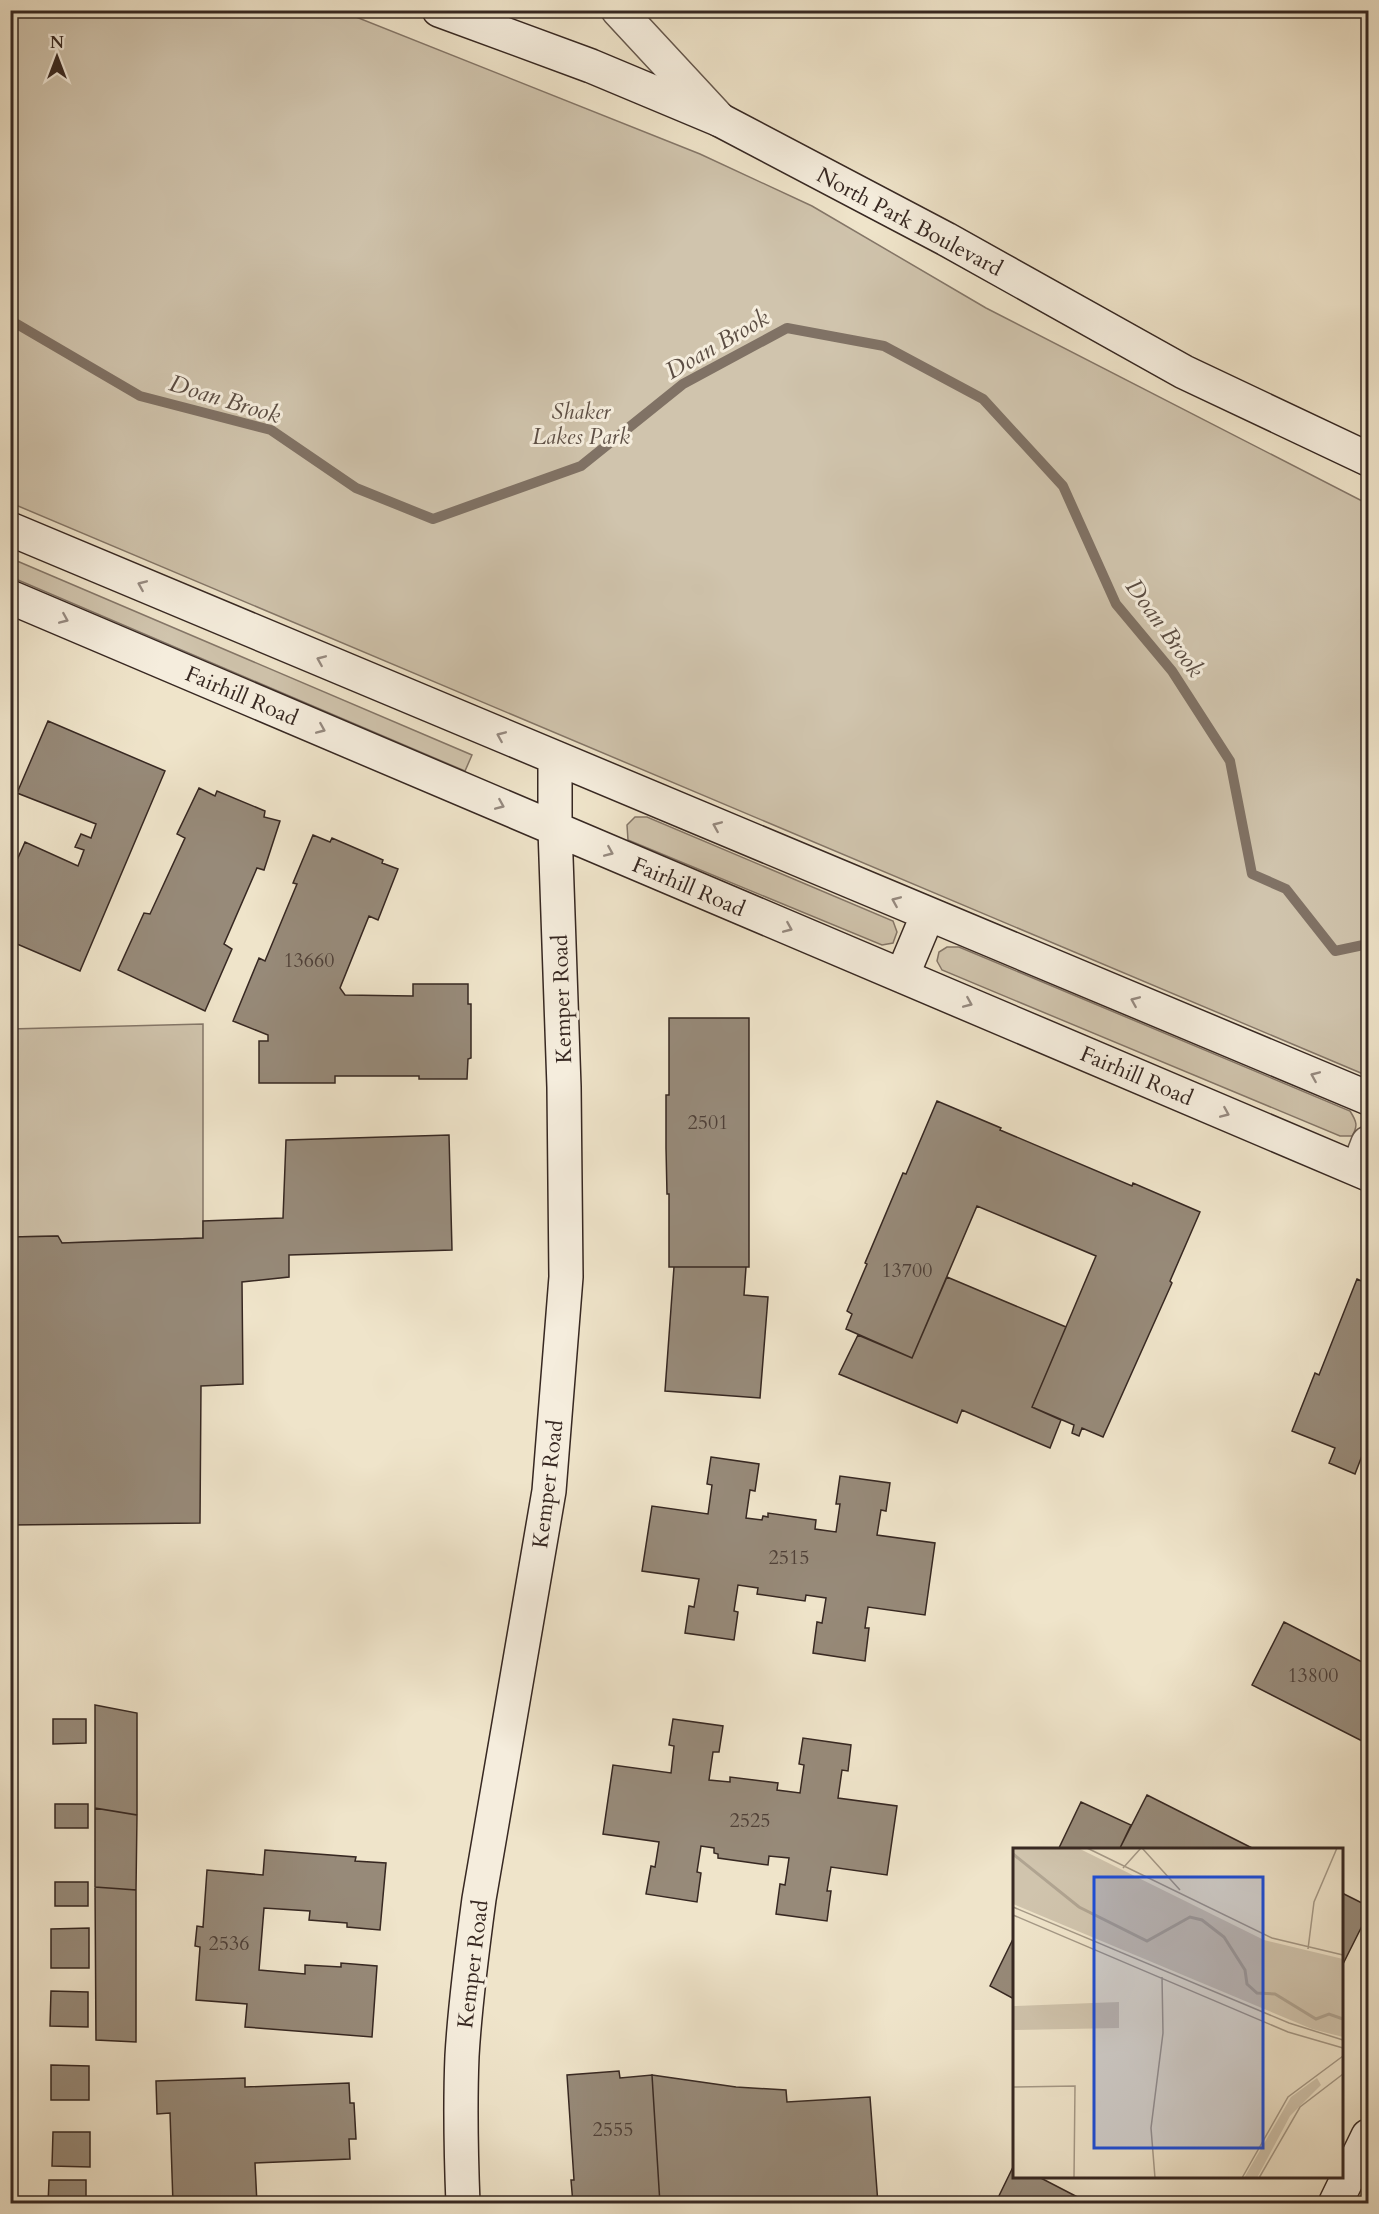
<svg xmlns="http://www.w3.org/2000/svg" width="1379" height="2214" viewBox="0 0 1379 2214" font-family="Cardo,serif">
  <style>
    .green { fill: #d0c4ad; stroke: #847668; stroke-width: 1.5 }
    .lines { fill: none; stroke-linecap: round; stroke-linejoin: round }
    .stream { stroke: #807265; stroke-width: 10 }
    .building { fill: #978a79; stroke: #372822; stroke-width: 1.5 }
    .street-casing { stroke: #65574c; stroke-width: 36 }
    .secondary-casing { stroke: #372822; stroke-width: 36 }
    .street { stroke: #f5eddd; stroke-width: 33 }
    .secondary { stroke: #f5eddd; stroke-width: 33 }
    .oneway { stroke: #968a80 }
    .labels { text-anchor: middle; stroke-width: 6; stroke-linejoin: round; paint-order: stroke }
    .number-label { font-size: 20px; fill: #4f4038 }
    .street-label { font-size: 22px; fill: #372822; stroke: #f5eddd }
    .park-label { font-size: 22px; font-style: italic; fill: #5d4f45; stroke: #f5eddd }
    .water-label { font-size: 24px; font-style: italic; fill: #5b4d43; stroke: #f5eddd }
    .inset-river { fill: none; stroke: #b0a491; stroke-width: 3 }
    .inset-road { fill: none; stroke: #a59987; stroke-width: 1.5 }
    .view { fill: #1d4ed8; fill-opacity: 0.15; stroke: #1d4ed8; stroke-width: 3 }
    .inset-edge { fill: none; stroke: #372822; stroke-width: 3 }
  </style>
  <rect width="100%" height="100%" fill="#efe4ca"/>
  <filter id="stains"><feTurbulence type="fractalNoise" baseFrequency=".00333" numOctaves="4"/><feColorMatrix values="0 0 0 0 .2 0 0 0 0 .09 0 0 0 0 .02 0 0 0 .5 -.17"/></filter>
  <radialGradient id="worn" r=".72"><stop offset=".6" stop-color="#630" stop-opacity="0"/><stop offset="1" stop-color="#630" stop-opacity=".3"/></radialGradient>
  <path class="green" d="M 11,10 L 341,11 L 700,154 L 812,206 L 986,308 L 1368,504 L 1368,1076 L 11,503 Z
    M 10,558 L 472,755 L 465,771 L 11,577 Z
    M 635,817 L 647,817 L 893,921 L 897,932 L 893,943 L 882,945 L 628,840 L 627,825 Z
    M 947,947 L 959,947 L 1350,1111 C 1357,1122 1358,1126 1352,1136 L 1340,1136 L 942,970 L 937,961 L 939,952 Z
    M 203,1024 L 203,1238 L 62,1243 L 57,1236 L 11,1237 L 10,1029 Z"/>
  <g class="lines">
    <path class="stream" d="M 10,320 L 140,396 L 271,430 L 356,488 L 433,519 L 581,466 L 683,384 L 787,328 L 884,346 L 983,399 L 1063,486 L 1116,604 L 1172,671 L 1230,761 L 1252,874 L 1286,889 L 1335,951 L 1368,944"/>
  </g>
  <path class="building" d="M 48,721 L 165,771 L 80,971 L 10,941 L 10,876 L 25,842 L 78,866 L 84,850 L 75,847 L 81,834 L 91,838 L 96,824 L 17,793 Z
    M 199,788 L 215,796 L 217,791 L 265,811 L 264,817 L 280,821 L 264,870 L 257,868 L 224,944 L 232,949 L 205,1011 L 118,970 L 144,913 L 150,914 L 185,838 L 177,834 Z
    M 313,835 L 330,842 L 332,838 L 383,860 L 382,863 L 398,869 L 378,920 L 369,916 L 340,988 L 345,995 L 413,996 L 413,984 L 468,984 L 468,1004 L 471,1004 L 471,1058 L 468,1059 L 467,1079 L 419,1079 L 419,1076 L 335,1076 L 335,1083 L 259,1083 L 259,1041 L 268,1041 L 268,1035 L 233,1021 L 259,958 L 265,961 L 297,884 L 293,883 Z
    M 669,1018 L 749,1018 L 749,1267 L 669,1267 L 669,1194 L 667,1194 L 666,1148 L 666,1095 L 669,1095 Z
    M 937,1101 L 1001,1128 L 1000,1130 L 1132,1186 L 1133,1183 L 1200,1212 L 1170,1281 L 1172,1283 L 1103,1437 L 1082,1428 L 1079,1436 L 1072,1433 L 1074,1425 L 1032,1407 L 1096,1256 L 977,1206 L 912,1358 L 846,1329 L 852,1314 L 847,1311 L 867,1264 L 865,1263 L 903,1173 L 906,1174 Z
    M 449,1135 L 452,1250 L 289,1255 L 289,1277 L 242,1282 L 243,1384 L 201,1386 L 200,1523 L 10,1525 L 10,1237 L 58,1236 L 62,1243 L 203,1238 L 203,1221 L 283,1218 L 286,1140 Z
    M 674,1267 L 746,1267 L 744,1295 L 768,1297 L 760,1398 L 665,1391 Z
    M 947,1277 L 1066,1327 L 1032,1407 L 1061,1420 L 1050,1448 L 962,1410 L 957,1423 L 839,1374 L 858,1335 L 912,1358 Z
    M 1357,1279 L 1368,1284 L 1368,1440 L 1355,1474 L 1329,1463 L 1335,1448 L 1292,1431 L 1315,1373 L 1319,1375 Z
    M 711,1457 L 759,1464 L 755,1491 L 750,1490 L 746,1518 L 762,1520 L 763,1516 L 768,1517 L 768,1513 L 816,1520 L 815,1529 L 836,1532 L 840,1504 L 836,1504 L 840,1476 L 890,1483 L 886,1511 L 881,1510 L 877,1535 L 935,1543 L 925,1615 L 868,1607 L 865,1628 L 869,1628 L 865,1661 L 813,1653 L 817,1622 L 822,1623 L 826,1598 L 806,1595 L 805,1601 L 757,1594 L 758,1588 L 738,1585 L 734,1611 L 738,1612 L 734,1640 L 685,1633 L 689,1606 L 694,1607 L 699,1579 L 642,1571 L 652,1506 L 708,1514 L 712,1485 L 707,1484 Z
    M 1284,1622 L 1368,1665 L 1368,1744 L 1252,1685 Z
    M 95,1705 L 137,1713 L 137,1815 L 95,1808 Z
    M 53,1719 L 86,1719 L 86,1743 L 53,1744 Z
    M 673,1719 L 723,1726 L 719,1752 L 713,1752 L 709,1780 L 730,1782 L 730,1777 L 778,1783 L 777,1790 L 800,1793 L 804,1765 L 799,1764 L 803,1738 L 851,1745 L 848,1771 L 842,1770 L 838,1798 L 897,1806 L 887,1875 L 831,1867 L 827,1891 L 831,1891 L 827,1921 L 776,1914 L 780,1884 L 785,1885 L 789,1858 L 769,1856 L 768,1865 L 718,1858 L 718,1854 L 714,1853 L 714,1848 L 701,1846 L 697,1872 L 701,1873 L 697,1902 L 646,1894 L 651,1866 L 655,1867 L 659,1842 L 603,1834 L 613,1765 L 671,1773 L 674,1746 L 669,1745 Z
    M 1147,1795 L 1256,1850 L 1119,1850 Z
    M 1081,1802 L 1131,1825 L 1119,1850 L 1058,1850 Z
    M 55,1804 L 88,1804 L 88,1828 L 55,1828 Z
    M 95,1808 L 137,1815 L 136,1890 L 95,1887 Z
    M 265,1850 L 356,1857 L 355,1861 L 386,1863 L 380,1930 L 347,1927 L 347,1923 L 309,1920 L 310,1911 L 264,1908 L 259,1970 L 305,1974 L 305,1965 L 341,1967 L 341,1963 L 377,1966 L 372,2037 L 245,2027 L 247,2004 L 196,2000 L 200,1947 L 195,1946 L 197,1926 L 203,1927 L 207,1870 L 263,1875 Z
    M 55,1882 L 88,1882 L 88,1906 L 55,1906 Z
    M 95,1887 L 136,1890 L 136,2042 L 96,2040 Z
    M 1342,1893 L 1368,1906 L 1368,1914 L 1342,1966 Z
    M 89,1928 L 89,1968 L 51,1968 L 51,1929 Z
    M 1014,1937 L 1014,1999 L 990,1986 Z
    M 51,1991 L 88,1992 L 88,2027 L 50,2026 Z
    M 51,2065 L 89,2066 L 89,2100 L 51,2100 Z
    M 619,2071 L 620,2078 L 652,2075 L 660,2204 L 573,2204 L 571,2180 L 574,2180 L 567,2075 Z
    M 652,2075 L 736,2087 L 786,2090 L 787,2102 L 870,2097 L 878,2204 L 660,2204 Z
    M 245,2078 L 245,2087 L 349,2083 L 350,2103 L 354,2103 L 356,2139 L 349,2139 L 350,2159 L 255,2163 L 257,2204 L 173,2204 L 170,2113 L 157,2114 L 156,2081 Z
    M 53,2132 L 90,2132 L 90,2167 L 52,2166 Z
    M 1014,2165 L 1014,2176 L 1037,2176 L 1091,2204 L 995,2204 Z
    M 49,2180 L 86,2180 L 86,2204 L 48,2204 Z"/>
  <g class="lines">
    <defs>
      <path id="street" d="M 618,10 L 720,120
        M 1358,1169 L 1368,1143"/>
      <path id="secondary" d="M 439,10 L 591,66 L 720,120 L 946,239 L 1184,372 L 1368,459
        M 10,529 L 1368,1098
        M 10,597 L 1368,1174
        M 902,976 L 928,914
        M 463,2204 C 461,2154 460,2105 462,2056 C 465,2003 472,1951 479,1899 L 549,1491 L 566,1277 L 564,1087 L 555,829 L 555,759
        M 1335,2204 L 1368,2136"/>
    </defs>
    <use href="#street" class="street-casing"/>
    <use href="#secondary" class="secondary-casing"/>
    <use href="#street" class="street"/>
    <use href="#secondary" class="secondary"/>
  </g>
  <defs><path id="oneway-chevron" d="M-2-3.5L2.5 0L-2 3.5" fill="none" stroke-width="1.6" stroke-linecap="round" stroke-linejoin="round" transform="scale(1.5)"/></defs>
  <g class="oneway">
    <use href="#oneway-chevron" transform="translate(142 585) rotate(-157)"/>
    <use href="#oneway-chevron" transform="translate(64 619) rotate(23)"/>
    <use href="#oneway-chevron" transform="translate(321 660) rotate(-157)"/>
    <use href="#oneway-chevron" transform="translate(321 729) rotate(23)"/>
    <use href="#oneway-chevron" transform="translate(501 736) rotate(-157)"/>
    <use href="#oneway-chevron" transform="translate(500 805) rotate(23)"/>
    <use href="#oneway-chevron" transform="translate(717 826) rotate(-157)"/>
    <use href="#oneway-chevron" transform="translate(609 852) rotate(23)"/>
    <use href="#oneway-chevron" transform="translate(896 901) rotate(-157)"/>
    <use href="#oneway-chevron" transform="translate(788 928) rotate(23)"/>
    <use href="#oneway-chevron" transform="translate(1135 1001) rotate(-157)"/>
    <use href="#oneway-chevron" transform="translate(968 1003) rotate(23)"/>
    <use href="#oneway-chevron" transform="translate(1315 1076) rotate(-157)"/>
    <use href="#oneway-chevron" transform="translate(1225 1113) rotate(23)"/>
  </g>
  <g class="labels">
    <g class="number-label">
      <text x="309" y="967">13660</text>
      <text x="708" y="1129">2501</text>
      <text x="907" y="1277">13700</text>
      <text x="789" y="1564">2515</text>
      <text x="1313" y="1682">13800</text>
      <text x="750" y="1827">2525</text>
      <text x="229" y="1950">2536</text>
      <text x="613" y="2136">2555</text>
    </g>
    <g class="street-label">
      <text transform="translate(910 221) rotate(28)" y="8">North Park Boulevard</text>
      <text transform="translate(242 695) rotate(23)" y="8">Fairhill Road</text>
      <text transform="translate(689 886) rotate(23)" y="8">Fairhill Road</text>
      <text transform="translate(561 999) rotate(-92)" y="8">Kemper Road</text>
      <text transform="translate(1137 1075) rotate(23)" y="8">Fairhill Road</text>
      <text transform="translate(547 1484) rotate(-83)" y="8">Kemper Road</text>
      <text transform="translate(472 1964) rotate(-83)" y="8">Kemper Road</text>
    </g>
    <g class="park-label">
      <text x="581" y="419">Shaker<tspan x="581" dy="25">Lakes Park</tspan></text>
    </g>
    <g class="water-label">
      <text transform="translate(717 344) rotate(-30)" y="8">Doan Brook</text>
      <text transform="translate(225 399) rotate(17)" y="8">Doan Brook</text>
      <text transform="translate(1165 628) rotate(54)" y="8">Doan Brook</text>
    </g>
  </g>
  <g transform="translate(1013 1848)">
    <rect width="330" height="330" fill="#efe4ca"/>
    <path d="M 0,0 L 65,0 L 251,92 L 330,111 L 330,189 L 299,181 L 0,56 ZM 106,154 L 106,180 L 0,182 L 0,158 ZM 304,230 L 308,237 L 277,268 L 244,330 L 231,330 L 278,249 Z" fill="#d0c4ad"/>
    <path class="inset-river" d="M 0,6 L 66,59 L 134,93 L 177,69 L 189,72 L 211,89 L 232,122 L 234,136 L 244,145 L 262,146 L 303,171 L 316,166 L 330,171"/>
    <path class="inset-road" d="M 74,0 L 259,90 L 330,107M 129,0 L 167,42M 110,20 L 128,0M 0,59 L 276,175 L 330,192M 0,67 L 275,184 L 330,200M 295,101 L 301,54 L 324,0M 0,239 L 62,238 L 61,330M 142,330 L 138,280 L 150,185 L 149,129M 229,330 L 275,249 L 330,208M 246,330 L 287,259 L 330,226"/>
    <path class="view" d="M 81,29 L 250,29 L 250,300 L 81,300 Z"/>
    <rect width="330" height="330" class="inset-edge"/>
  </g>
  <rect width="1379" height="2214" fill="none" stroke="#efe4ca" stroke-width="36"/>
  <rect x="12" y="12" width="1355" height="2190" fill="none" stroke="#372822" stroke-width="3"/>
  <rect x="18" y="18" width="1343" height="2178" fill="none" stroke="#372822" stroke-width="1.5"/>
  <g transform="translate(57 57)" stroke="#f5eddd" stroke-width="4.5" paint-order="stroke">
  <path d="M0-4.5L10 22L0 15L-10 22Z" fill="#372822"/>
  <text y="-9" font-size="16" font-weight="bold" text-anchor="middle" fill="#372822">N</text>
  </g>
  <rect width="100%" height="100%" filter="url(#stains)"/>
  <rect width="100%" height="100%" fill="url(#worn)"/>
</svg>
